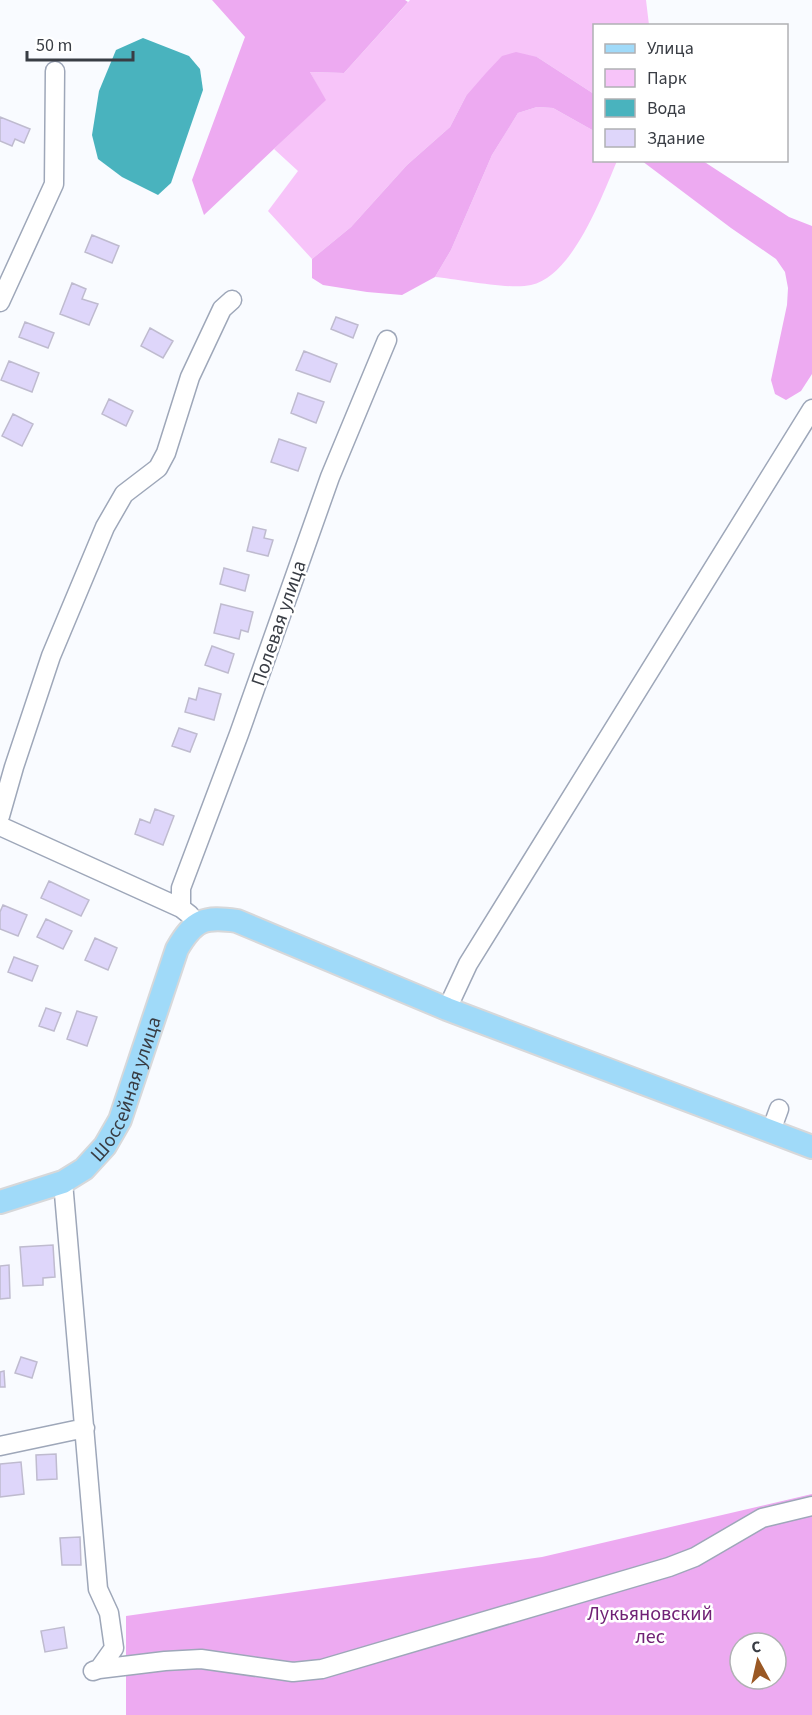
<svg xmlns="http://www.w3.org/2000/svg" width="812" height="1715" viewBox="0 0 812 1715" font-family="'Source Sans 3',sans-serif">
  <style>
    .green { fill: #f7c4f9 }
    .forest { fill: #edaaf1; fill-rule: evenodd }
    .water { fill: #49b3be }
    .building { fill: #ded6fa; stroke: #bfbbcf; stroke-width: 1.5 }
    .lines { fill: none; stroke-linecap: round; stroke-linejoin: round }
    .minor-casing { stroke: #9ea7b9; stroke-width: 21 }
    .major-casing { stroke: #d7d8da; stroke-width: 26 }
    .minor { stroke: #fff; stroke-width: 18 }
    .major { stroke: #a0daf9; stroke-width: 22 }
    .labels { text-anchor: middle; stroke-width: 5; stroke-linejoin: round; paint-order: stroke }
    .street-label { font-size: 20px; fill: #393d44; stroke: #fff }
    .park-label { font-size: 20px; fill: #702175; stroke: #fff }
  </style>
  <rect width="100%" height="100%" fill="#f9fbff"/>
  <path class="green" d="M 410,0 L 646,0 L 649,25 L 594,26 L 594,94 L 537,57 L 466,96 L 450,127 L 407,165 L 351,227 L 312,259 L 268,211 L 298,171 L 274,149 L 325,100 L 310,72 L 344,73 Z
    M 537,107 L 553,108 L 594,131 L 594,160 L 617,161 C 602,196 573,276 531,285 C 509,290 458,279 435,277 L 451,250 L 492,155 L 508,129 L 518,113 Z"/>
  <path class="forest" d="M 212,0 L 405,0 L 408,2 L 344,73 L 310,72 L 326,100 L 204,215 L 192,180 L 245,37 Z
    M 516,52 L 537,57 L 594,94 L 594,131 L 553,108 L 537,107 L 518,113 L 492,155 L 451,250 L 435,277 L 402,295 L 367,292 L 323,285 L 312,278 L 312,259 L 351,227 L 407,165 L 450,127 L 466,96 L 486,73 L 502,56 Z
    M 642,161 L 703,161 L 789,217 L 812,226 L 812,374 L 801,391 L 786,400 L 775,394 L 771,380 L 787,305 L 788,288 L 785,272 L 776,259 L 731,228 Z
    M 812,1494 L 812,1715 L 126,1715 L 126,1616 L 542,1557 ZM 740,1643 L 776,1643 L 776,1679 L 740,1679 Z"/>
  <path class="water" d="M 143,38 L 189,56 L 200,69 L 203,90 L 171,183 L 158,195 L 122,177 L 98,159 L 92,135 L 99,91 L 116,50 Z"/>
  <path class="building" d="M 0,117 L 30,129 L 24,143 L 15,139 L 12,146 L 0,141 Z
    M 92,235 L 119,246 L 112,263 L 85,252 Z
    M 72,283 L 86,289 L 82,299 L 98,304 L 89,325 L 60,314 Z
    M 336,317 L 358,325 L 353,338 L 331,329 Z
    M 25,322 L 54,333 L 48,348 L 19,337 Z
    M 150,328 L 173,341 L 163,358 L 141,346 Z
    M 304,351 L 337,364 L 330,382 L 296,370 Z
    M 9,361 L 39,373 L 32,392 L 1,380 Z
    M 298,393 L 324,402 L 316,423 L 291,413 Z
    M 109,399 L 133,411 L 126,426 L 102,414 Z
    M 13,414 L 33,424 L 22,446 L 2,436 Z
    M 279,439 L 306,448 L 298,471 L 271,462 Z
    M 253,527 L 266,530 L 264,538 L 273,540 L 268,556 L 247,551 Z
    M 224,568 L 249,575 L 245,591 L 220,584 Z
    M 221,604 L 253,612 L 248,632 L 241,630 L 239,639 L 214,633 Z
    M 212,646 L 234,654 L 228,673 L 205,665 Z
    M 199,688 L 221,694 L 214,720 L 185,712 L 189,698 L 196,700 Z
    M 179,728 L 197,734 L 190,752 L 172,746 Z
    M 155,809 L 174,816 L 163,845 L 135,834 L 140,819 L 150,823 Z
    M 49,881 L 89,900 L 81,916 L 41,898 Z
    M 3,905 L 27,915 L 18,936 L 0,929 L 0,912 Z
    M 46,919 L 72,931 L 63,949 L 37,937 Z
    M 95,938 L 117,948 L 108,970 L 85,960 Z
    M 14,957 L 38,966 L 32,981 L 8,972 Z
    M 46,1008 L 61,1013 L 54,1031 L 39,1026 Z
    M 77,1011 L 97,1017 L 87,1046 L 67,1039 Z
    M 53,1245 L 55,1277 L 43,1278 L 43,1285 L 23,1286 L 20,1247 Z
    M 9,1265 L 10,1298 L 0,1299 L 0,1266 Z
    M 21,1357 L 37,1362 L 32,1378 L 15,1373 Z
    M 4,1371 L 5,1387 L 0,1387 L 0,1372 Z
    M 56,1454 L 57,1479 L 37,1480 L 36,1455 Z
    M 21,1462 L 24,1494 L 0,1497 L 0,1464 Z
    M 80,1537 L 81,1565 L 62,1565 L 60,1538 Z
    M 64,1627 L 67,1648 L 45,1652 L 41,1631 Z"/>
  <g class="lines">
    <defs>
      <path id="minor" d="M 0,302 L 54,184 L 55,71
        M 0,816 L 14,767 L 51,656 L 105,527 L 124,494 L 158,468 L 166,453 L 190,377 L 222,309 L 232,300
        M 0,826 L 181,908 L 190,915
        M 181,908 L 181,888 L 239,734 L 330,477 L 387,340
        M 447,1009 L 468,964 L 812,409
        M 771,1131 L 779,1109
        M 63,1182 L 98,1589 L 109,1613 L 114,1648 L 99,1669 L 93,1671
        M 0,1446 L 85,1428
        M 99,1669 L 165,1661 L 201,1659 L 293,1672 L 322,1669 L 669,1567 L 695,1557 L 762,1518 L 812,1506"/>
      <g id="major">
        <path id="s1" d="M 0,1202 L 63,1182 L 84,1169 L 105,1146 L 120,1120 L 177,949 C 194,920 204,916 237,921 L 447,1009 L 812,1147"/>
      </g>
    </defs>
    <use href="#minor" class="minor-casing"/>
    <use href="#major" class="major-casing"/>
    <use href="#minor" class="minor"/>
    <use href="#major" class="major"/>
  </g>
  <g class="labels">
    <g class="street-label">
      <text transform="translate(278 623) rotate(-71)" y="7">Полевая улица</text>
      <text dy="7" stroke="none"><textPath href="#s1" startOffset="183">Шоссейная улица</textPath></text>
    </g>
    <g class="park-label">
      <text x="650" y="1620">Лукьяновский<tspan x="650" dy="23">лес</tspan></text>
    </g>
  </g>
  <rect x="593" y="24" width="195" height="138" fill="#ffffff" stroke="#b0b1b4" stroke-width="1.5"/>
  <rect x="605" y="44" width="30" height="9" fill="#a0daf9" stroke="#b0b1b4" stroke-width="1.5"/>
  <text x="647" y="54" font-size="18" fill="#393d44">Улица</text>
  <rect x="605" y="69" width="30" height="18" fill="#f7c4f9" stroke="#b0b1b4" stroke-width="1.5"/>
  <text x="647" y="84" font-size="18" fill="#393d44">Парк</text>
  <rect x="605" y="99" width="30" height="18" fill="#49b3be" stroke="#b0b1b4" stroke-width="1.5"/>
  <text x="647" y="114" font-size="18" fill="#393d44">Вода</text>
  <rect x="605" y="129" width="30" height="18" fill="#ded6fa" stroke="#b0b1b4" stroke-width="1.5"/>
  <text x="647" y="144" font-size="18" fill="#393d44">Здание</text>
  <g transform="translate(758 1661) rotate(352)"><circle r="28" fill="#ffffff" stroke="#b0b1b4" stroke-width="1.5"/>
  <path d="M0-4.5L10 22L0 15L-10 22Z" fill="#9a5824"/>
  <text y="-9" font-size="16" font-weight="bold" text-anchor="middle" fill="#393d44">С</text>
  </g>
  <path d="M27 51v9h106v-9" fill="none" stroke="#393d44" stroke-width="3"/>
  <text x="36" y="51" font-size="18" fill="#393d44" stroke="#ffffff" stroke-width="4.5" paint-order="stroke">50 m</text>
</svg>
